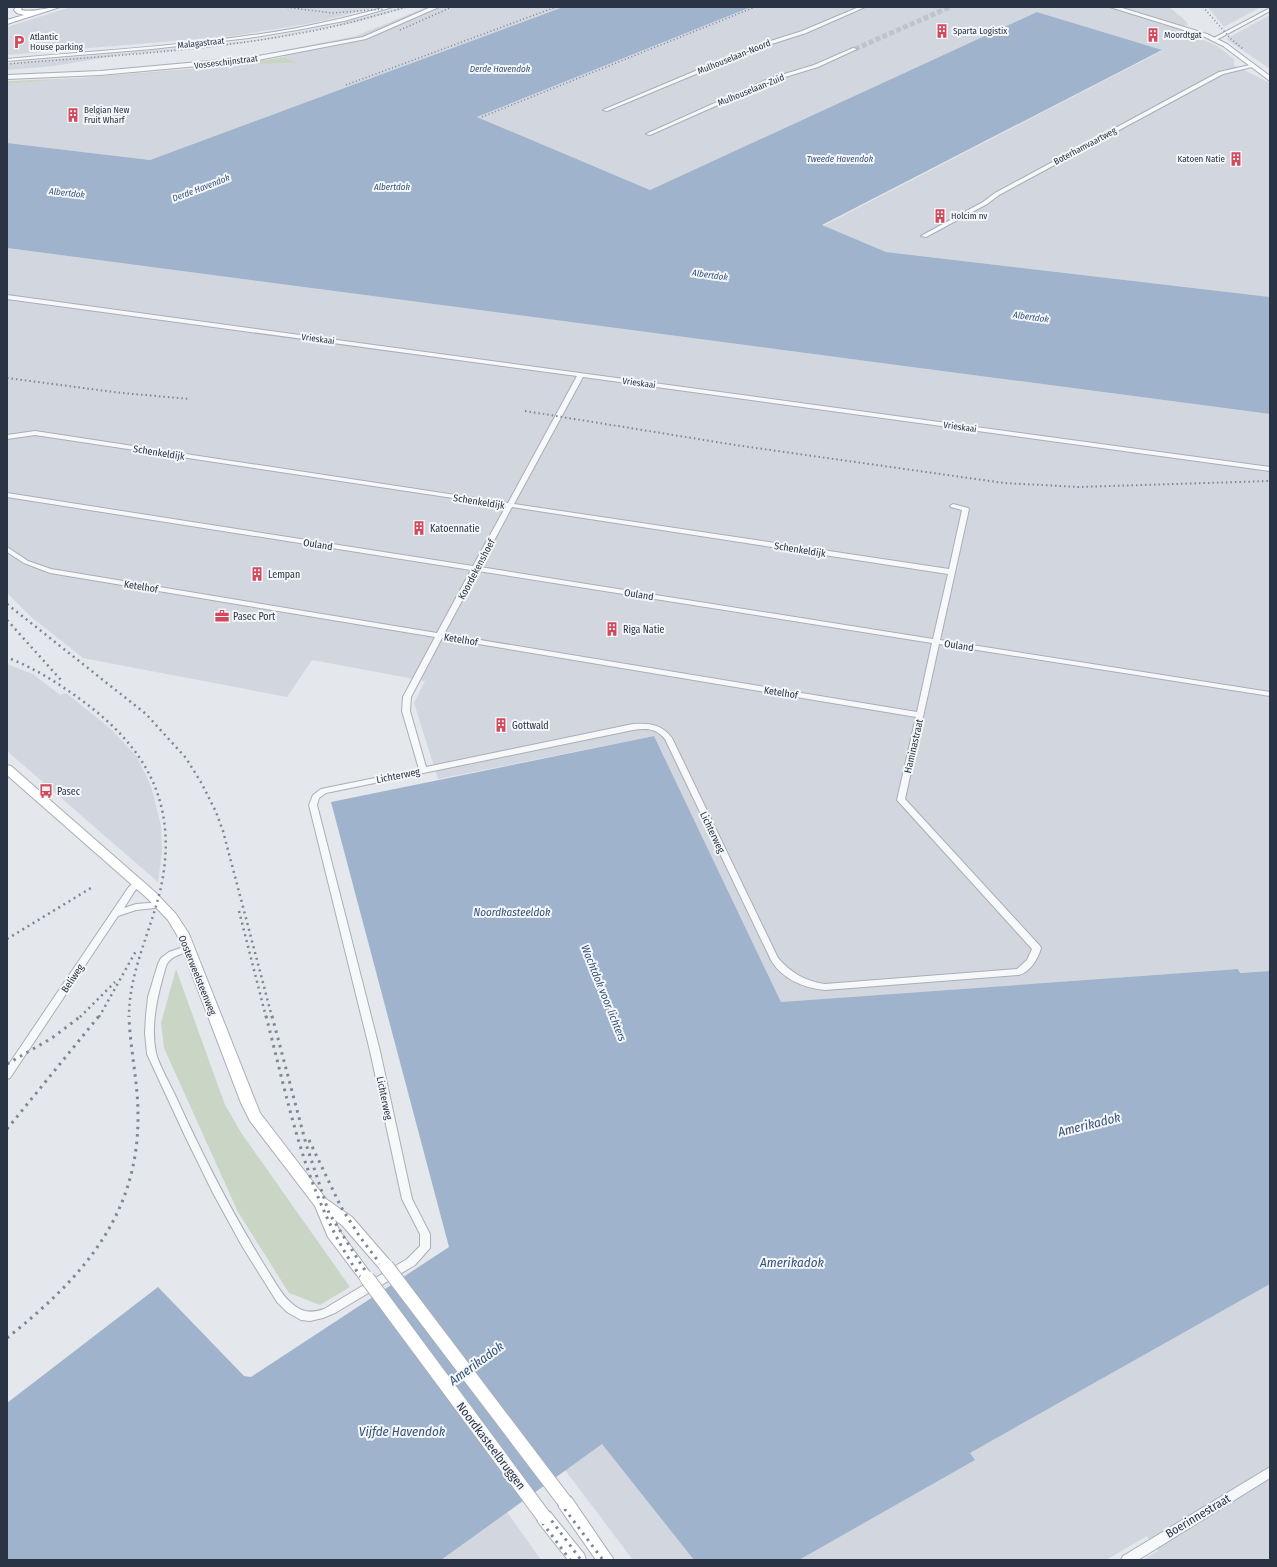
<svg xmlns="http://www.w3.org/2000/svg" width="1277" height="1567" viewBox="0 0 1277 1567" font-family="'Fira Sans Condensed',sans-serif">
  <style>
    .built { fill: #d2d6de }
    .green { fill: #c9d6c5 }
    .water { fill: #9fb4cc }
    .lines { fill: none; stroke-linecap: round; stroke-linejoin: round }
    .minor-tunnel { stroke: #bfc3cb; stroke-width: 5; stroke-dasharray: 5 2.5; stroke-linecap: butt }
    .minor-casing { stroke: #a9aeb7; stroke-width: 2 }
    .tertiary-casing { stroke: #a9aeb7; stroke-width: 2 }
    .secondary-casing { stroke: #a9aeb7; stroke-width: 2 }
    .primary-casing { stroke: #a3abb8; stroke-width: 2 }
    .minor { fill: #f7f8fa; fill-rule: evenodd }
    .tertiary { fill: #f7f8fa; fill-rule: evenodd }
    .secondary { fill: #fff; fill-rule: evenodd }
    .primary { fill: #fff; fill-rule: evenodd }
    .rail-far3 { stroke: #7d8696; stroke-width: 1.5; stroke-dasharray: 1 2.5; stroke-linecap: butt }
    .rail-far2 { stroke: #7d8696; stroke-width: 2; stroke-dasharray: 1.5 3; stroke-linecap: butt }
    .rail-far1 { stroke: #7d8696; stroke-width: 2.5; stroke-dasharray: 2 4; stroke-linecap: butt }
    .rail { stroke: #7d8696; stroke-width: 3; stroke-dasharray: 2.5 5; stroke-linecap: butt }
    .secondary-bridge-casing { stroke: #a9aeb7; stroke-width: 16; stroke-linecap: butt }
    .secondary-bridge { stroke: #fff; stroke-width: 14 }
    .labels { text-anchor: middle; stroke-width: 4; stroke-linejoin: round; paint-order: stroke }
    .far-poi-label { font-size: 9px; fill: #2b3445; stroke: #f4f6f9; text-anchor: start }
    .far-street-label { font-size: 9px; fill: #2b3445; stroke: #f4f6f9 }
    .far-water-label { font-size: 9px; font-style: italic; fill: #34527a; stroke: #f4f6f9 }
    .street-label { font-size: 10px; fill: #2b3445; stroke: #f4f6f9 }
    .poi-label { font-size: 10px; fill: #2b3445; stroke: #f4f6f9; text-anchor: start }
    .water-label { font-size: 11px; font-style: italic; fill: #34527a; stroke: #f4f6f9 }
    .near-street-label { font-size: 12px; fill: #2b3445; stroke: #f4f6f9 }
    .near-water-label { font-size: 13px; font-style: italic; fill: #34527a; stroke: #f4f6f9 }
  </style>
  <rect width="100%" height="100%" fill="#e4e7ec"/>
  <path class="built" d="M 71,7 L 377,7 L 313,23 L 233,36 L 7,55 L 7,27 Z
    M 402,7 L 409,7 L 357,22 L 270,39 L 208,48 L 120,55 L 54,66 L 7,70 L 7,63 L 192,47 L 256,40 L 334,25 Z
    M 427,7 L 563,7 L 150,160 L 7,143 L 7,84 L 241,65 L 295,63 L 284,57 L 280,51 L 356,36 Z
    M 751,7 L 1169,7 L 1186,21 L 1188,26 L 1185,25 L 1186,32 L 1217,46 L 1234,59 L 1234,65 L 1270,83 L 1270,297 L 886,252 L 823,226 L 1162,51 L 1038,12 L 650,190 L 477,117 Z
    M 1208,7 L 1261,7 L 1224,27 Z
    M 1270,15 L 1270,69 L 1226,39 Z
    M 7,248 L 1270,414 L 1270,971 L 1240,973 L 1238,969 L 781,1002 L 654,736 L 438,779 L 414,703 L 425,681 L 312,660 L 287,697 L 83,658 L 30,616 L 7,593 Z
    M 7,664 L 33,674 L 60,695 L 66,693 L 111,729 L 137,757 L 151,786 L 161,826 L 162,852 L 158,882 L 7,751 Z
    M 1270,1284 L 1270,1560 L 1143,1560 L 1158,1551 L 1147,1536 L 1106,1560 L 799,1560 L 975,1460 L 970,1453 Z
    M 602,1443 L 694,1560 L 633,1560 L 565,1470 Z
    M 507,1512 L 541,1560 L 441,1560 Z"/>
  <path class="green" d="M 284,57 L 297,63 L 241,65 L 7,84 L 7,81 C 99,78 193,72 284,57 Z
    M 176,969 L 225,1105 L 242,1134 L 350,1287 L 320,1305 L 289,1293 L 238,1212 L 164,1048 L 161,1023 Z"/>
  <path class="water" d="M 563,7 L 751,7 L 477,117 L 650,190 L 1037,12 L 1162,50 L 822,225 L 886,252 L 1270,297 L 1270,414 L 7,248 L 7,143 L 150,160 Z
    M 654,736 L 781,1002 L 1238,969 L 1240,973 L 1270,971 L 1270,1284 L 970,1453 L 975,1460 L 799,1560 L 694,1560 L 602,1444 L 441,1560 L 7,1560 L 7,1403 L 158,1287 L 244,1376 L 251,1377 L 449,1247 L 331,802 Z"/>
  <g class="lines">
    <path class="minor-tunnel" d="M 855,49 L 950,7"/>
    <defs>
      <path id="minor" d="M 386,7 L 393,7 L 344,21 L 297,30 L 249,38 L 152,49 L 7,61 L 7,59 C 104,50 202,45 297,28 C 327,22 357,15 386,7 Z
        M 859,7 L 865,7 L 806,33 L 756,49 L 607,111 L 603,110 L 752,47 L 802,31 Z
        M 1270,8 L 1270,11 L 1216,40 L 1212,39 Z
        M 853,48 L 857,49 L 818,67 L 772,81 L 650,135 L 646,134 L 768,79 L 814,65 Z
        M 1250,65 L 1252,66 L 1252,67 L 1223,74 L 999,195 L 987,204 L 926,237 L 921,236 L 983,202 L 995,193 L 1219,72 Z
        M 7,295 L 1270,467 L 1270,471 L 583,377 L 514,504 L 949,569 L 962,510 L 951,507 L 950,506 L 953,504 L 968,508 L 969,509 L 940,640 L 1270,692 L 1270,696 L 939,644 L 905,799 L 1040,946 L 1041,948 C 1038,959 1030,972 1019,975 L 825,990 C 804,988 782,979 771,960 L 665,739 C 656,728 646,728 633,730 L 326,793 L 319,798 L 317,805 L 380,1051 L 412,1199 L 430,1234 L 430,1248 L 415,1265 L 335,1313 L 323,1318 L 310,1321 L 301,1320 L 287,1312 L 277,1302 L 242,1246 L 213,1193 L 185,1136 L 147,1054 L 145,1033 L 146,1015 L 148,997 L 158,964 L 161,958 L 169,952 L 189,945 L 192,946 L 193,948 L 192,950 C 182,954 170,956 166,966 C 158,994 150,1023 156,1053 C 159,1065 170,1084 176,1097 C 202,1154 230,1209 263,1263 C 273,1278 281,1296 295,1306 C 304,1313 313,1313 324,1309 L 407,1259 L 420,1246 L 420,1234 L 402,1199 L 370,1051 L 309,805 L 313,795 L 321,789 L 419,769 L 402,711 L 403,697 L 435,637 L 50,573 L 24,563 L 7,552 L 7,547 L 28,561 L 51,569 L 437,633 L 471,570 L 7,497 L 7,493 L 473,566 L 506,506 L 35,435 L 7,439 L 7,435 L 35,431 L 508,503 L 577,376 L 7,299 ZM 512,507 L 948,574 L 933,639 L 480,567 ZM 478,571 L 932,643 L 917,712 L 444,634 ZM 442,638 L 916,717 L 897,800 L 1032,949 L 1027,960 L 1017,969 L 825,984 C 805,981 791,973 778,958 L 672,738 C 662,724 649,723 633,724 L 426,767 L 410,711 L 411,697 Z
        M 138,880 L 141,881 L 142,883 L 134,892 L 124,908 L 136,904 L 161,902 L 164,903 L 165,905 L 164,907 L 136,910 L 118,916 L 10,1078 L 7,1079 L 7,1067 L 128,888 L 135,881 Z
        M 1270,1467 L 1270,1478 L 1138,1560 L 1121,1560 L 1123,1556 Z"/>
      <path id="tertiary" d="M 431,7 L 439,7 L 366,39 L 253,61 L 100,75 L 7,79 L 7,75 L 100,71 L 253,57 L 363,37 Z
        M 1110,7 L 1119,7 L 1207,34 L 1227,44 L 1270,76 L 1270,81 L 1223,46 L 1203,36 Z"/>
      <path id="secondary" d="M 7,765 L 11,766 L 155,892 L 176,914 L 189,934 L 260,1113 L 326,1199 L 352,1217 L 391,1262 L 393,1266 L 391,1270 L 386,1272 L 381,1270 L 342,1225 L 335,1220 L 339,1230 L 374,1278 L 372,1282 L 367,1284 L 362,1282 L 328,1237 L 315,1206 L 250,1121 L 241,1103 L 177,935 L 168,920 L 147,898 L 7,775 Z
        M 565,1494 L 571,1497 L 614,1560 L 596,1560 L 559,1507 L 557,1502 L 559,1497 Z
        M 544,1509 L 550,1512 L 584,1554 L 586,1560 L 568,1560 L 538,1522 L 536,1517 L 538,1512 Z"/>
      <path id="primary" d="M 16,7 L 22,7 L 21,10 C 35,13 46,7 60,7 L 7,24 L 7,20 L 24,15 L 17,13 L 14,10 Z"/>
    </defs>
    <use href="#minor" class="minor-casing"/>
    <use href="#tertiary" class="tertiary-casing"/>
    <use href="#secondary" class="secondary-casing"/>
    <use href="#primary" class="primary-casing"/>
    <use href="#minor" class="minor"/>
    <use href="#tertiary" class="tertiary"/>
    <use href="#secondary" class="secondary"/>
    <use href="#primary" class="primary"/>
    <path class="rail-far3" d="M 284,7 L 332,13 L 385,9
      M 1203,7 L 1230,38 L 1244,50
      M 400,30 L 452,7
      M 7,64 C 107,56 208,51 307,32 C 341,26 374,16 407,7
      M 346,85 L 556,7
      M 482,117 L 755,7"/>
    <path class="rail-far2" d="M 7,378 L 122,393 L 190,399
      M 525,411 L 735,445 L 1004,483 L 1078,487 L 1270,481"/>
    <path class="rail-far1" d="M 7,604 L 146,714 L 186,758 L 202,784 L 216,812 L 223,831 L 272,1017
      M 7,620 L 61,680
      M 11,659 C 38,670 61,685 84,702 C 146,748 177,803 162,882 C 153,928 129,969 129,1017
      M 239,911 L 266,1017
      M 7,939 L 91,888
      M 80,1017 L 115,982
      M 99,1017 L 136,951"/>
    <path class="rail" d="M 266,1016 C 289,1104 305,1193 356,1270 L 570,1560
      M 272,1016 L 306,1144 L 329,1213 L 362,1266 L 581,1560
      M 7,1064 L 52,1038 L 81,1016
      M 7,1129 L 99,1016
      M 309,1140 L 341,1207 L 360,1237 L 603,1560
      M 7,1338 C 81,1279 139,1216 138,1115 C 138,1082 130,1049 129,1016"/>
    <defs>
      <path id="secondary-bridge" d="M 386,1266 L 565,1502
        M 367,1278 L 544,1517"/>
    </defs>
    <use href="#secondary-bridge" class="secondary-bridge-casing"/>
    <use href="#secondary-bridge" class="secondary-bridge"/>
  </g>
  <defs>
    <symbol id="building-bare" viewBox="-9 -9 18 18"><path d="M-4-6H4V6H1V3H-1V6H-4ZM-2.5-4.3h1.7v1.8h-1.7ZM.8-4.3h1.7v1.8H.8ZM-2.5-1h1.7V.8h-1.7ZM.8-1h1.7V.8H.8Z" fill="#d1495b" stroke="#f4f6f9" stroke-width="2.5" paint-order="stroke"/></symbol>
    <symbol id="parking-bare" viewBox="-9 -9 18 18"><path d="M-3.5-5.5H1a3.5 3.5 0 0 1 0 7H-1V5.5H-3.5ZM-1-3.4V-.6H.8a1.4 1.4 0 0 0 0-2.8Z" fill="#d1495b" stroke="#f4f6f9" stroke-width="2.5" paint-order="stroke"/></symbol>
    <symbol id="office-bare" viewBox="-9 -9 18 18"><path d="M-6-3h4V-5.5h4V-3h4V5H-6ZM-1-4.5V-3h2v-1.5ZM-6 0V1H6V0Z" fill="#d1495b" stroke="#f4f6f9" stroke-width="2.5" paint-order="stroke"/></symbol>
    <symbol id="bus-bare" viewBox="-9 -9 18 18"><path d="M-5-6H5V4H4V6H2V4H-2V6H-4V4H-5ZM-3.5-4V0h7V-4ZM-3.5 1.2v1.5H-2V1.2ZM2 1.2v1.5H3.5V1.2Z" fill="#d1495b" stroke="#f4f6f9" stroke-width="2.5" paint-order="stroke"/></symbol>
  </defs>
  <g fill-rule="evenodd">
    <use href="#building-bare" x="932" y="21" width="20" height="20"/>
    <use href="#building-bare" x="1143" y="25" width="20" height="20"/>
    <use href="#parking-bare" x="9" y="32" width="20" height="20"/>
    <use href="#building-bare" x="63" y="105" width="20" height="20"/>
    <use href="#building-bare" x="1226" y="149" width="20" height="20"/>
    <use href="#building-bare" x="930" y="206" width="20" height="20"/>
    <use href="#building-bare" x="409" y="518" width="20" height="20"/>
    <use href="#building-bare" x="247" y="564" width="20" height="20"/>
    <use href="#office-bare" x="212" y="606" width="20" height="20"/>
    <use href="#building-bare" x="602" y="619" width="20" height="20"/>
    <use href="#building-bare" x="491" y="715" width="20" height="20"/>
    <use href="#bus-bare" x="36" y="781" width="20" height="20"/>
  </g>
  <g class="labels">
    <g class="far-poi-label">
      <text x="953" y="34">Sparta Logistix</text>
      <text x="1164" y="38">Moordtgat</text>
      <text x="30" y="40">Atlantic<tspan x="30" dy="10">House parking</tspan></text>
      <text x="84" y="113">Belgian New<tspan x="84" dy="10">Fruit Wharf</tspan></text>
      <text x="1225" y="162" text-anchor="end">Katoen Natie</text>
      <text x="951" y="219">Holcim nv</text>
    </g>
    <g class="far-street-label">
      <text transform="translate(201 43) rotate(-6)" y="3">Malagastraat</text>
      <text transform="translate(734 57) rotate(-22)" y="3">Mulhouselaan-Noord</text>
      <text transform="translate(226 62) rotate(-7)" y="3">Vosseschijnstraat</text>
      <text transform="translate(751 90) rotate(-22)" y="3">Mulhouselaan-Zuid</text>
      <text transform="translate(1085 146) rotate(-28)" y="3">Boterhamvaartweg</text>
      <text transform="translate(318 339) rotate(8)" y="3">Vrieskaai</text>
      <text transform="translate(639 383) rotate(8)" y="3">Vrieskaai</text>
      <text transform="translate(960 427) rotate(8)" y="3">Vrieskaai</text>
    </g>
    <g class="far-water-label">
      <text x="500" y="72">Derde Havendok</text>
      <text x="840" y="162">Tweede Havendok</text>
      <text x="392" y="190">Albertdok</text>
      <text transform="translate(201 188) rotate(-21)" y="3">Derde Havendok</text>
      <text transform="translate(67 193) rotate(6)" y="3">Albertdok</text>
      <text transform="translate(710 275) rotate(8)" y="3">Albertdok</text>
      <text transform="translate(1031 317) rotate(8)" y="3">Albertdok</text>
    </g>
    <g class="street-label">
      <text transform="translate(159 452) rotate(9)" y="4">Schenkeldijk</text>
      <text transform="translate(479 501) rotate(9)" y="4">Schenkeldijk</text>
      <text transform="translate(318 544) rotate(9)" y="4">Ouland</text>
      <text transform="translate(800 549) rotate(9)" y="4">Schenkeldijk</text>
      <text transform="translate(476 569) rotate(-62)" y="4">Koordekenshoef</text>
      <text transform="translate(141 586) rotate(9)" y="4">Ketelhof</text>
      <text transform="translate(639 594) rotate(9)" y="4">Ouland</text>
      <text transform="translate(461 639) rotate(9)" y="4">Ketelhof</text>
      <text transform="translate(959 645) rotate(9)" y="4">Ouland</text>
      <text transform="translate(781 692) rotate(9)" y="4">Ketelhof</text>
      <text transform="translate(913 746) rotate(-77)" y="4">Haminastraat</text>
      <text transform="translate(398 775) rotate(-11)" y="4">Lichterweg</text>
      <text transform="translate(713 832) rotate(64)" y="4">Lichterweg</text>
      <text transform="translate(198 975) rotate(68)" y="4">Oosterweelsteenweg</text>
      <text transform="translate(72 978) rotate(-56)" y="4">Beliweg</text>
      <text transform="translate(385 1098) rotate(78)" y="4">Lichterweg</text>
    </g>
    <g class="poi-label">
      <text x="430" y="532">Katoennatie</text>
      <text x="268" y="578">Lempan</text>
      <text x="233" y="620">Pasec Port</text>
      <text x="623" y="633">Riga Natie</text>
      <text x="512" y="729">Gottwald</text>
      <text x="57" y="795">Pasec</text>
    </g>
    <g class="water-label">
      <text x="512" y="916">Noordkasteeldok</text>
      <text transform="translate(604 993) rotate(68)" y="4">Wachtdok voor lichters</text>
    </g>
    <g class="near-street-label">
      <text transform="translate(491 1446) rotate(53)" y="4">Noordkasteelbruggen</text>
      <text transform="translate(1198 1516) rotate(-31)" y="4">Boerinnestraat</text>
    </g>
    <g class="near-water-label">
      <text transform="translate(1089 1124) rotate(-14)" y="5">Amerikadok</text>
      <text x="792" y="1267">Amerikadok</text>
      <text transform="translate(476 1363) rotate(-36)" y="5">Amerikadok</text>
      <text x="402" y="1436">Vijfde Havendok</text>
    </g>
  </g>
  <rect width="1277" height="1567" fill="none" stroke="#2b3445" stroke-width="16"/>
</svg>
